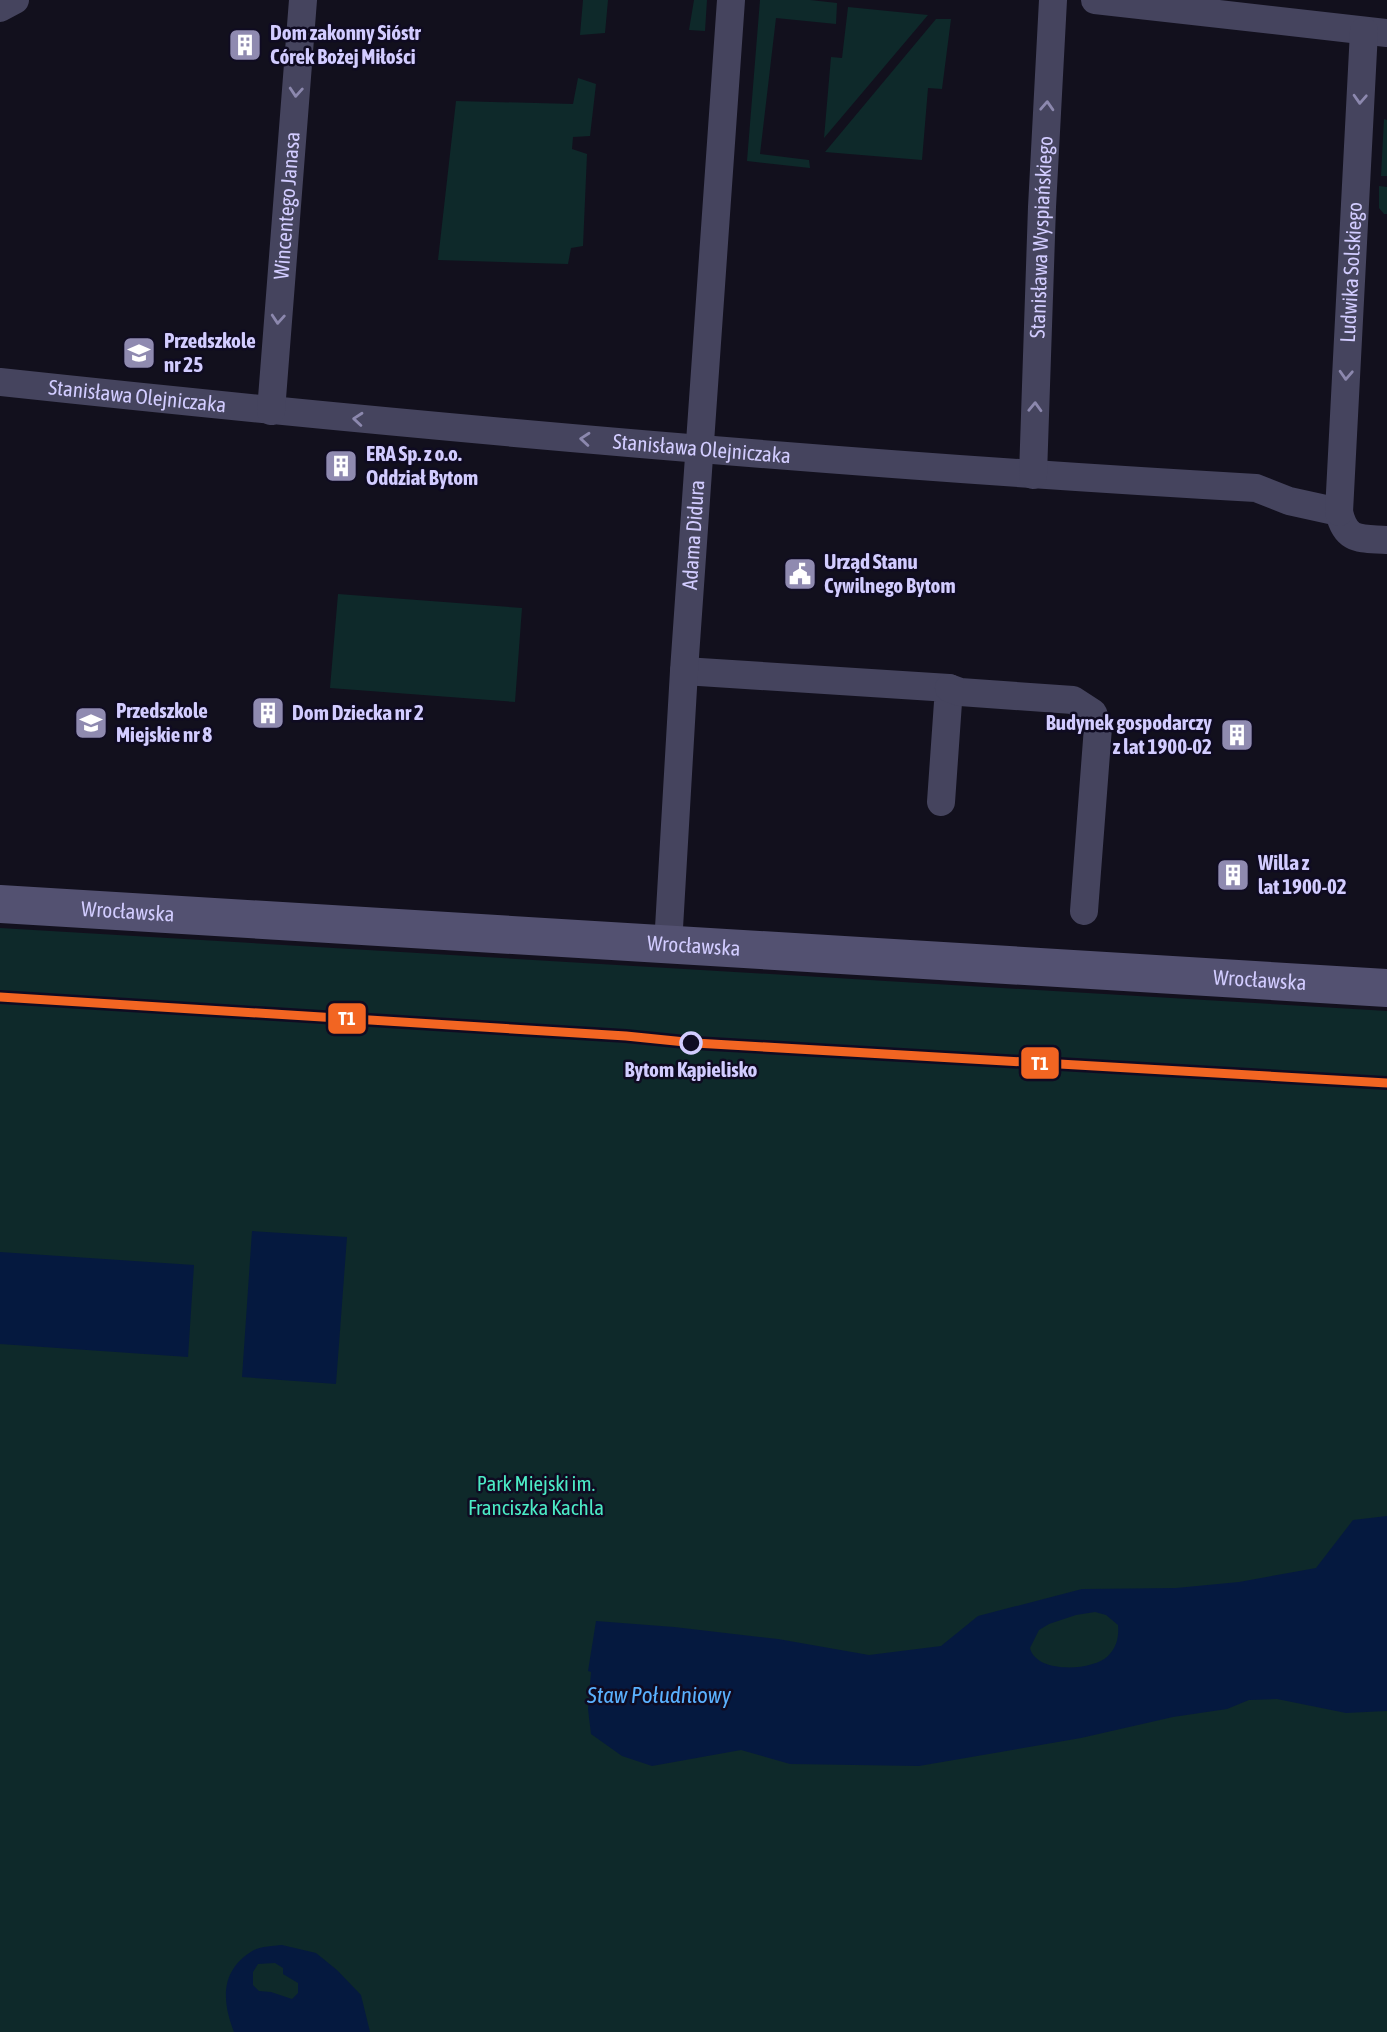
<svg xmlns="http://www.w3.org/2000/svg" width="1387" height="2032" viewBox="0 0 1387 2032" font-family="'Asap Condensed',sans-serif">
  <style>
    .green { fill: #0e292a }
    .water { fill: #05193f; fill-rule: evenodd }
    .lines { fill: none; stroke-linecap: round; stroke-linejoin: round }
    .minor { stroke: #45445e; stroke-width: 28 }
    .secondary { stroke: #535171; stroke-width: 38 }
    .tram-1-casing { stroke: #0f0b22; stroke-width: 14 }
    .tram-1 { stroke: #f26522; stroke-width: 9 }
    .oneway { stroke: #8c88ae }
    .stop-dot { fill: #0f0b22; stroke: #d2ccff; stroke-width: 3.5 }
    .labels { text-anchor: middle; stroke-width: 5; stroke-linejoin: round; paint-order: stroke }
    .poi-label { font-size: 21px; font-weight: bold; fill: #d2ccff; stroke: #0f0b22; text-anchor: start }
    .street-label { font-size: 21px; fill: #d2ccff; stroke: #0f0b22 }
    .stop-label { font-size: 21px; font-weight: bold; fill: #d2ccff; stroke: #0f0b22 }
    .park-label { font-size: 21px; fill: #4bebc5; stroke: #0f0b22 }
    .water-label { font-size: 23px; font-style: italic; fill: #5ab1ff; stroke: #0f0b22 }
    .line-badge { stroke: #0f0b22; stroke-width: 2.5 }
    .badge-label { font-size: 19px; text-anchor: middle; font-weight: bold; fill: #fff }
  </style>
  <rect width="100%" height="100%" fill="#12101d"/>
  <path class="green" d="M 583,0 L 608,0 L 605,33 L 580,35 Z
    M 694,0 L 707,0 L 705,31 L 689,30 Z
    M 760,0 L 810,0 L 837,3 L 836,24 L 776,18 L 760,154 L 809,160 L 810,168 L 747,161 Z
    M 848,7 L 928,15 L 824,138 L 831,57 L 842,58 Z
    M 936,19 L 951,19 L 942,89 L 928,88 L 922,160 L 825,152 Z
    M 578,78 L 596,84 L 590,136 L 573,137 L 572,149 L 587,154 L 583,246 L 571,248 L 568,264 L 438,260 L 456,101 L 573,104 Z
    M 1384,119 L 1387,120 L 1387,176 L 1381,176 Z
    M 1379,186 L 1387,187 L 1387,214 L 1384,214 L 1379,208 Z
    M 338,594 L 522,608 L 515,702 L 330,688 Z
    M 0,928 L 1387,1011 L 1387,2032 L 0,2032 Z"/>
  <path class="water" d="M 252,1231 L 347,1237 L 336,1384 L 242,1377 Z
    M 0,1252 L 194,1265 L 188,1357 L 0,1344 Z
    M 1387,1516 L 1387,1711 L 1346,1713 L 1277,1699 L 1249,1700 L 1227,1709 L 1173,1717 L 1081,1738 L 919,1766 L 790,1764 L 741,1750 L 652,1766 L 622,1756 L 591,1734 L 588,1709 L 591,1672 L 588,1671 L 596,1621 L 674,1627 L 778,1639 L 869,1655 L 941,1646 L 978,1616 L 1082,1589 L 1176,1588 L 1239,1582 L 1316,1568 L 1353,1520 ZM 1095,1612 L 1106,1615 L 1118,1625 C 1119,1637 1117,1647 1108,1656 C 1093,1671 1036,1674 1030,1648 L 1039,1630 L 1049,1624 L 1076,1615 Z
    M 282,1945 L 316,1953 L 337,1970 L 361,1995 L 370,2032 L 234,2032 C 221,1999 221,1969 254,1950 C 262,1946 273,1946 282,1945 ZM 275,1963 L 283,1968 L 283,1974 L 298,1983 L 298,1993 L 292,1999 L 271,1992 L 259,1991 L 253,1985 L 253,1972 L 258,1964 Z"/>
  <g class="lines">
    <g class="minor">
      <path d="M 1095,0 L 1387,33"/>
      <path d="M 0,8 L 15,0"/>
      <path id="s1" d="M 0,382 C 418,427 836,464 1256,488 L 1289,501 L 1339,512 C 1346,542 1360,538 1387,540"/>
      <path id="s2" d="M 271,411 L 303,0"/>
      <path id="s3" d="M 1033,475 L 1042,207 L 1053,0"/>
      <path id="s4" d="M 1339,512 L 1364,31"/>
      <path d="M 684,671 L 949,688 L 941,802"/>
      <path d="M 949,688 L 960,692 L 1073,700 L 1093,713 L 1098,727 L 1084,911"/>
      <path id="s5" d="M 668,945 L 684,671 L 731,0"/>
    </g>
    <path class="secondary" id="s6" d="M 0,904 L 1387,988"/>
    <defs>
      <path id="tram-1" d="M 0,997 L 626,1036 L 695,1043 L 1387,1083"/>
    </defs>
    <use href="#tram-1" class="tram-1-casing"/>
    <use href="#tram-1" class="tram-1"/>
  </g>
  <defs><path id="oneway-chevron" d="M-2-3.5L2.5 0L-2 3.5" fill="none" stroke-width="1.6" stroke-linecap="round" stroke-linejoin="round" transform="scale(1.75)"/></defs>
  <g class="oneway">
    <use href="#oneway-chevron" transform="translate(296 92) rotate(94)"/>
    <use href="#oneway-chevron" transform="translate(1360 99) rotate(93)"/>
    <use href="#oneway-chevron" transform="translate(1047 106) rotate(-87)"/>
    <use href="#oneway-chevron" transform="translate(278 319) rotate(94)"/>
    <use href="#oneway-chevron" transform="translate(1346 375) rotate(93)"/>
    <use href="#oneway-chevron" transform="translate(1035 407) rotate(-88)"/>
    <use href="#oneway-chevron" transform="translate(358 419) rotate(-175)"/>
    <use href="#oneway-chevron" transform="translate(585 439) rotate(-175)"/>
  </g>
  <defs>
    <symbol id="building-square" viewBox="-11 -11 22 22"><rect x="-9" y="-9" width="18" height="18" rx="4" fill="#8f8ab0" stroke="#0f0b22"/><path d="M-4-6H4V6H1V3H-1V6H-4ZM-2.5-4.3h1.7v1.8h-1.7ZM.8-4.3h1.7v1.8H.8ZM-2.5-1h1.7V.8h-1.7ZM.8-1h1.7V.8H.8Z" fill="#fff"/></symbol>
    <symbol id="school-square" viewBox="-11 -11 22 22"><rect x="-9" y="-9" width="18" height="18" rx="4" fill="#8f8ab0" stroke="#0f0b22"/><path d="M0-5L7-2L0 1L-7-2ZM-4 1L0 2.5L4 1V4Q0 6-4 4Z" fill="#fff"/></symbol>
    <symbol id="civic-square" viewBox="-11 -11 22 22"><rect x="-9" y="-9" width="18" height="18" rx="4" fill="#8f8ab0" stroke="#0f0b22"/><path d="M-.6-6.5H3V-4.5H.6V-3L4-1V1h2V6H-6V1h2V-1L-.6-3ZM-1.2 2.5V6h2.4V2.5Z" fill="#fff"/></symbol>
  </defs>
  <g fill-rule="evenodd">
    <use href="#building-square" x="226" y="26" width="38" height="38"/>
    <use href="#school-square" x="120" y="334" width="38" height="38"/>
    <use href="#building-square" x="322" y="447" width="38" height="38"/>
    <use href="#civic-square" x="781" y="555" width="38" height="38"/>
    <use href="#building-square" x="249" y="694" width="38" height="38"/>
    <use href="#school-square" x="72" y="704" width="38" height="38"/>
    <use href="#building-square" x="1218" y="716" width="38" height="38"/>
    <use href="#building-square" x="1214" y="856" width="38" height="38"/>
  </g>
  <circle class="stop-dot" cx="691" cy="1043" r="10"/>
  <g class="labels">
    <g class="poi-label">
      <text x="270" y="40">Dom zakonny Sióstr<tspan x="270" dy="24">Córek Bożej Miłości</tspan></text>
      <text x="164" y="348">Przedszkole<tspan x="164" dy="24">nr 25</tspan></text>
      <text x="366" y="461">ERA Sp. z o.o.<tspan x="366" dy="24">Oddział Bytom</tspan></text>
      <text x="824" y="569">Urząd Stanu<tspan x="824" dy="24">Cywilnego Bytom</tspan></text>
      <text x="116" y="718">Przedszkole<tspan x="116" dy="24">Miejskie nr 8</tspan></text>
      <text x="292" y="720">Dom Dziecka nr 2</text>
      <text x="1212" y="730" text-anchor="end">Budynek gospodarczy<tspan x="1212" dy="24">z lat 1900-02</tspan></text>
      <text x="1258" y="870">Willa z<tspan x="1258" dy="24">lat 1900-02</tspan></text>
    </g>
    <g class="street-label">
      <text dy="7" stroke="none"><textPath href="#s2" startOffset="206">Wincentego Janasa</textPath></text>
      <text dy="7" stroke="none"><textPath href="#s3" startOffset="238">Stanisława Wyspiańskiego</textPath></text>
      <text dy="7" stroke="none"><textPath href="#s4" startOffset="240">Ludwika Solskiego</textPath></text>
      <text dy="7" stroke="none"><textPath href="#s1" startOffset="138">Stanisława Olejniczaka</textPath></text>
      <text dy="7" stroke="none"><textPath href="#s1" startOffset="705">Stanisława Olejniczaka</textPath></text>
      <text dy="7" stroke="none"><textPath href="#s5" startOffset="411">Adama Didura</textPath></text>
      <text dy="7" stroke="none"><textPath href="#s6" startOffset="128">Wrocławska</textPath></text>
      <text dy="7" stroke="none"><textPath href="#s6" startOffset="695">Wrocławska</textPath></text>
      <text dy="7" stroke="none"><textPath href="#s6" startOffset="1262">Wrocławska</textPath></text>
    </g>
    <g class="stop-label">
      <text x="691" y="1077">Bytom Kąpielisko</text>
    </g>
    <g class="park-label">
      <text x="536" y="1491">Park Miejski im.<tspan x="536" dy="24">Franciszka Kachla</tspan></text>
    </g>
    <g class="water-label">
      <text x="659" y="1703">Staw Południowy</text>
    </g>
  </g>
  <g class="line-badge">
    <rect x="327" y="1002" width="40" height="33" rx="7" fill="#f26522"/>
    <rect x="1020" y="1046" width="40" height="34" rx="7" fill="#f26522"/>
  </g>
  <g class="badge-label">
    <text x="347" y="1025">T1</text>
    <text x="1040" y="1070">T1</text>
  </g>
</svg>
